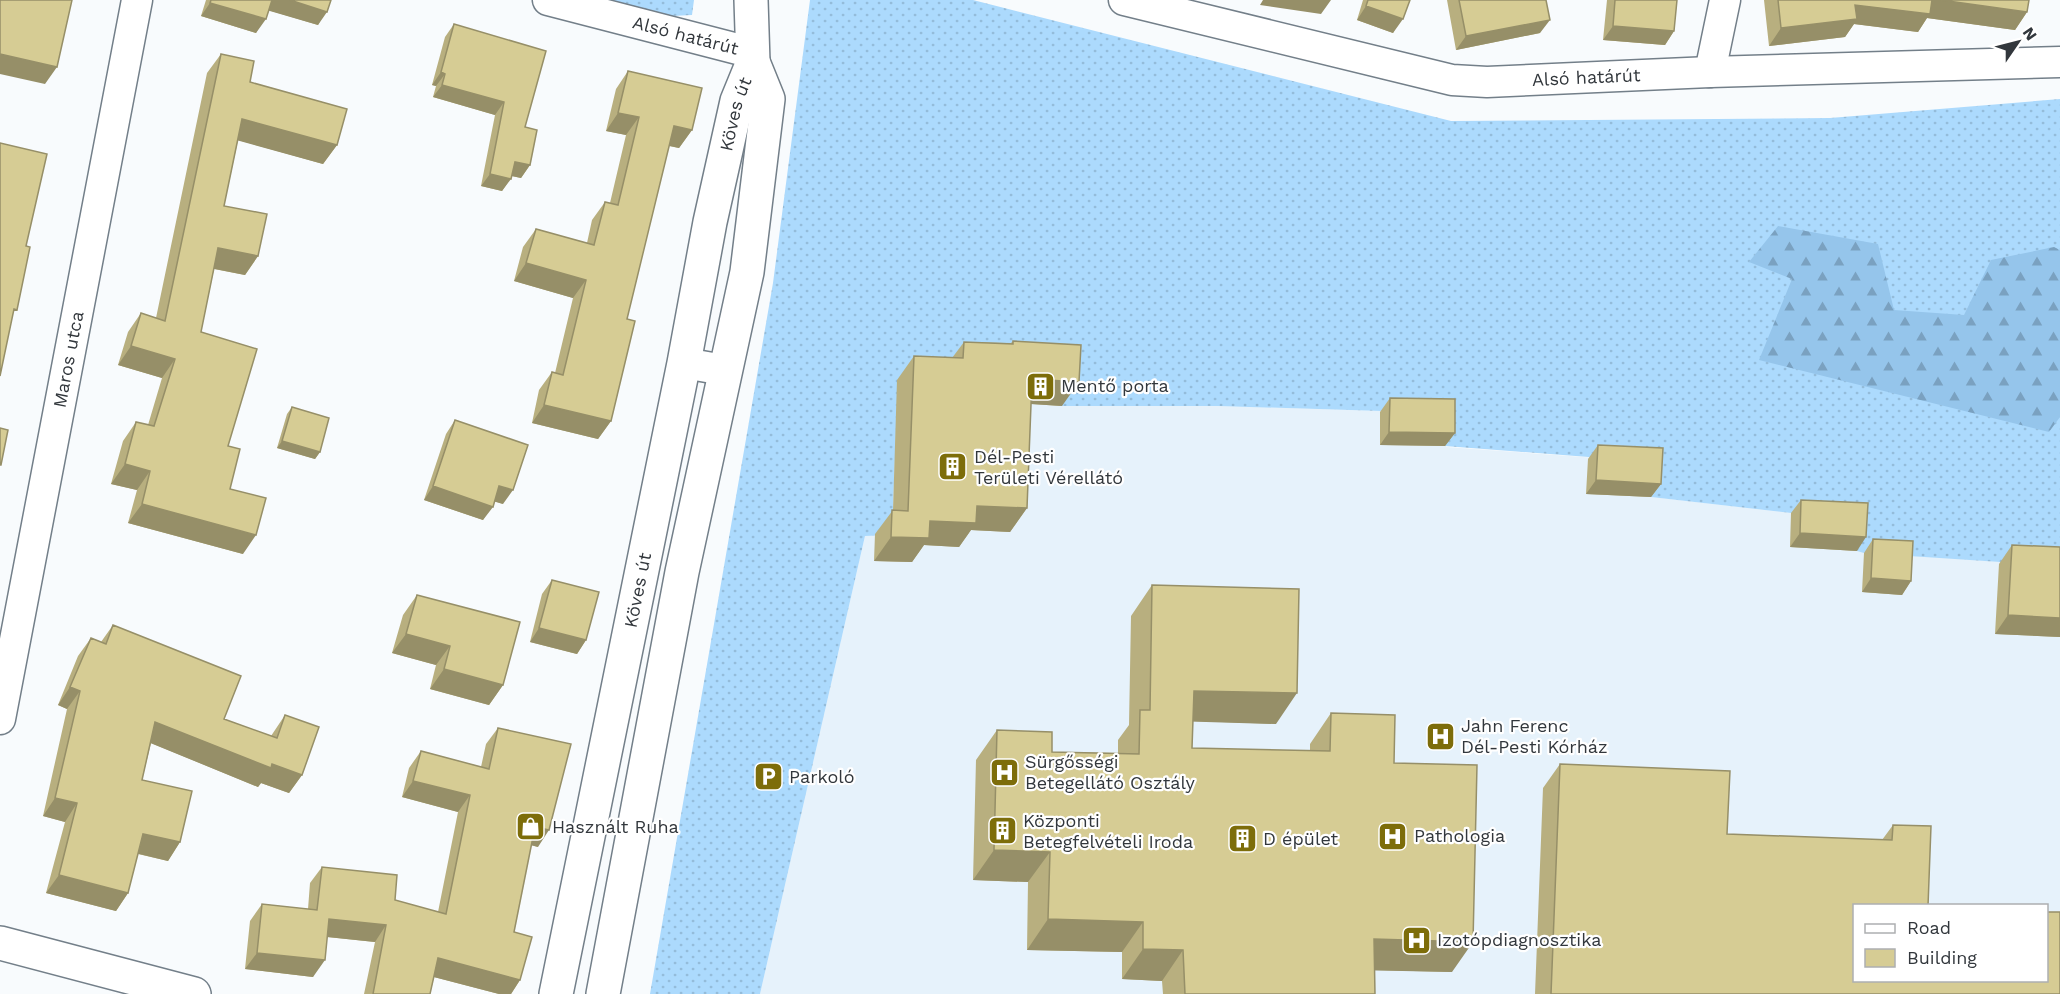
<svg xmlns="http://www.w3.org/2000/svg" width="2060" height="994" viewBox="0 0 2060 994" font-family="'Work Sans',sans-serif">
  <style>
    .built { fill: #e6f2fb; fill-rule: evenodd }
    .grass { fill: url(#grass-dots) }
    .forest { fill: url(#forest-firs) }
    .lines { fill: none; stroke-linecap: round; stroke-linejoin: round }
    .street-casing { stroke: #737f89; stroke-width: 33 }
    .secondary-casing { stroke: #737f89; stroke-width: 36 }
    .street { stroke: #fff; stroke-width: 30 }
    .secondary { stroke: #fff; stroke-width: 33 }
    .wall { fill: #b8af7f }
    .shaded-wall { fill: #968f68 }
    .building { fill: #d6cc94; stroke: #968f68; stroke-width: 1.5 }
    .labels { text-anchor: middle; stroke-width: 4.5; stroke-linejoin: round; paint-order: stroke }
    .street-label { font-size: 18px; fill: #32373c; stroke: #fff }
    .poi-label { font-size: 18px; fill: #32373c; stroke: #fff; text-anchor: start }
  </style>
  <defs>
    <pattern id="grass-dots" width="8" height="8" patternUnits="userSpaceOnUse" patternTransform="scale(1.5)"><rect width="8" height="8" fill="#acdafd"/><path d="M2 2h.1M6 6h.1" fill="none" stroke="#94bcda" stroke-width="1.8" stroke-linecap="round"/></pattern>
    <pattern id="forest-firs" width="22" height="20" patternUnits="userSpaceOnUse" patternTransform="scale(1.5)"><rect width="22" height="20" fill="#95c5eb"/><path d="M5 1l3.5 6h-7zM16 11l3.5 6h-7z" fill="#7aa1c0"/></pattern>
  </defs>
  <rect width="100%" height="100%" fill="#f8fbfd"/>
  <path class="built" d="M 897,380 L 1218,406 L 1446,413 L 1446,447 L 1653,462 L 1652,497 L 1791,513 L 1859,517 L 1903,555 L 2060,566 L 2060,994 L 760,994 L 865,536 L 892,534 ZM 1854,906 L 2046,906 L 2046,980 L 1854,980 Z"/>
  <path class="grass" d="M 607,0 L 694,0 L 692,15 L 672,16 Z
    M 810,0 L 973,0 L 1451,121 L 1830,118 L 2060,99 L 2060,566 L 1864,553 L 1857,551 L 1858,517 L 1791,513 L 1651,497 L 1653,462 L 1445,446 L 1445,413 L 1218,406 L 1062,406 L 1064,369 L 898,380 L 892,535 L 865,536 L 760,994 L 650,994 L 773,283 Z"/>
  <path class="forest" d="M 1778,226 L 1878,244 L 1894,310 L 1964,315 L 1991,260 L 2054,247 L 2060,250 L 2060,417 L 2049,432 L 1759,360 L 1792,279 L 1749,262 Z"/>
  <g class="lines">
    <defs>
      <g id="street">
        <path id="s1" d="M 548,0 L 753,53"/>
        <path id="s2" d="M 1124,0 L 1452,80 L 1487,82 L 1710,72 L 2060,62"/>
        <path d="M 1710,72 L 1725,0"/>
        <path d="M 684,363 L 724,370"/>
        <path id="s3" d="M 0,719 L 137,0"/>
      </g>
      <g id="secondary">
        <path d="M 0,943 L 194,994"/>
        <path id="s4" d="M 556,994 L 684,363 L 710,222 L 737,101 L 753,62 L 751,0"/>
        <path d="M 603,994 L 682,572 L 747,272 L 768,99 L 753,62"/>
      </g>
    </defs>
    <use href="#street" class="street-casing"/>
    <use href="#secondary" class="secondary-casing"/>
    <use href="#street" class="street"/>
    <use href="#secondary" class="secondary"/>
  </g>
  <path class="wall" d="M 206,0 L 331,0 L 318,25 L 268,10 L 256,33 L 201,16 Z
    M 1363,0 L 1410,0 L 1393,33 L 1357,20 Z
    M 1447,0 L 1546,0 L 1540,33 L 1456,50 Z
    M 1607,0 L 1677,0 L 1674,31 L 1665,45 L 1603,40 Z
    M 1764,0 L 2029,0 L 2027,12 L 2015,30 L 1927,18 L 1918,32 L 1854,24 L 1845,37 L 1769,46 Z
    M 454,24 L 525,127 L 530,165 L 521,178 L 512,176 L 502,191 L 481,186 L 495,115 L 433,97 L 436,86 L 432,85 L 445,37 Z
    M 221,54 L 250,82 L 337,145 L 323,164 L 238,140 L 224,206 L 258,256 L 245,275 L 214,269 L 201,332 L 228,446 L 230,489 L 243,554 L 128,523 L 137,490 L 111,484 L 123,441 L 136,422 L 148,425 L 162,378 L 118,365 L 128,332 L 141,313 L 156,318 L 207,73 Z
    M 628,71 L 692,130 L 679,148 L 669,146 L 627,319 L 611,421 L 598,439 L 532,423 L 539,390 L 552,372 L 555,373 L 573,298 L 514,281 L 523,247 L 536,229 L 587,243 L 592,220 L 605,202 L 610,203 L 626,135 L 606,131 L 616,89 Z
    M 1013,341 L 1062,406 L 1031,404 L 1027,508 L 1010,532 L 971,530 L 959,547 L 924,545 L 912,562 L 874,561 L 875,534 L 893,510 L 897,380 L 914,356 L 952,358 L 964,342 L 1011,343 Z
    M 1390,398 L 1455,433 L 1445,446 L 1380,445 L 1380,412 Z
    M 292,407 L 320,452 L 315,459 L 277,448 L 287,414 Z
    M 455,420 L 503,504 L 494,501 L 483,520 L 424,500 L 446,434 Z
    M 1598,445 L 1661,484 L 1651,497 L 1586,494 L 1588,459 Z
    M 1801,500 L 1857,551 L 1790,547 L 1791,513 Z
    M 1873,539 L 1911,581 L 1902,595 L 1862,592 L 1864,553 Z
    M 2012,545 L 2060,547 L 2060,637 L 1995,634 L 1999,564 Z
    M 552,580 L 586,640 L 577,654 L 530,642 L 542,594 Z
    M 1152,585 L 1276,724 L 1193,721 L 1192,748 L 1310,751 L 1310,744 L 1331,713 L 1394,763 L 1452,972 L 1374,970 L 1375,994 L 1163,994 L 1162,981 L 1122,979 L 1122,952 L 1027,950 L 1028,882 L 973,880 L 976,760 L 997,730 L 1052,752 L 1118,753 L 1118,740 L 1129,725 L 1131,616 Z
    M 417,595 L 503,685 L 489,705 L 430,689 L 436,665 L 392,653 L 403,615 Z
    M 113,625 L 224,719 L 271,736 L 285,715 L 302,775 L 289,793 L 261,783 L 258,787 L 151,743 L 142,780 L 180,842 L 168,861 L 138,854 L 128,893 L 116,911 L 46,893 L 65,822 L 43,816 L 67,709 L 58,705 L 78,656 L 91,638 L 101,642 Z
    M 498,728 L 538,847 L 531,845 L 514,932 L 520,980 L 511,994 L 499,994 L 434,977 L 430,994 L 364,994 L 375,942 L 327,937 L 313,977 L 245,969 L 250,921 L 262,904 L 308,909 L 310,883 L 322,867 L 395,900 L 438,912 L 458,812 L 402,797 L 409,768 L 421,751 L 481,767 L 486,744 Z
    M 1560,764 L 1727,834 L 1882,840 L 1893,825 L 1931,826 L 1854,906 L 2060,994 L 1535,994 L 1543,788 Z"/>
  <path class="shaded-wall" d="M 270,0 L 290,0 L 327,12 L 318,25 L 263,9 Z
    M 1263,0 L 1331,0 L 1321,14 L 1260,5 Z
    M 1931,0 L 1941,0 L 2027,12 L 2015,30 L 1927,18 L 1918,32 L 1854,24 L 1845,37 L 1769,46 L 1781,28 L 1855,5 Z
    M 210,3 L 266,19 L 256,33 L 201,16 Z
    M 1366,6 L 1403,19 L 1393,33 L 1357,20 Z
    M 1550,20 L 1540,33 L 1456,50 L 1466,36 Z
    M 1613,26 L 1674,31 L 1665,45 L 1603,40 Z
    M 0,54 L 57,67 L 45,84 L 0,74 Z
    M 441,72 L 445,74 L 436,86 L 432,85 Z
    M 442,85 L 504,102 L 495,115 L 433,97 Z
    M 618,113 L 639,117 L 626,135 L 606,131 Z
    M 242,119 L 337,145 L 323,164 L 229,138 Z
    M 674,126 L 692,130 L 679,148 L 661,144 Z
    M 515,162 L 530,165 L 521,178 L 507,175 Z
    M 490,174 L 511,179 L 502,191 L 481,186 Z
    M 218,248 L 258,256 L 245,275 L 205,267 Z
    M 526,263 L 586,280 L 573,298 L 514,281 Z
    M 131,346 L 175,359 L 162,378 L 118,365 Z
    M 1032,379 L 1079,382 L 1062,406 L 1015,403 Z
    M 544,405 L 611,421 L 598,439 L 532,423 Z
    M 1389,432 L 1455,433 L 1445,446 L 1380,445 Z
    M 282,441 L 320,452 L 315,459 L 277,448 Z
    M 125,464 L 150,471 L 137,490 L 111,484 Z
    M 1596,480 L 1661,484 L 1651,497 L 1586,494 Z
    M 433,486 L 493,507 L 483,520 L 424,500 Z
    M 499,486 L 513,490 L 503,504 L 489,500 Z
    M 142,504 L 256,535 L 243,554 L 128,523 Z
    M 977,506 L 1027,508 L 1010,532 L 971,530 L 959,547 L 924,545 L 912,562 L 874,561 L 891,537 L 930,521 Z
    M 1800,533 L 1866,537 L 1857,551 L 1790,547 Z
    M 1871,578 L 1911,581 L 1902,595 L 1862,592 Z
    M 2008,615 L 2060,618 L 2060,637 L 1995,634 Z
    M 539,628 L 586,640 L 577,654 L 530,642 Z
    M 406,634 L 450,646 L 436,665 L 392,653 Z
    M 444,669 L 503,685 L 489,705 L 430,689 Z
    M 70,687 L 80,691 L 67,709 L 58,705 Z
    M 1194,691 L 1297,693 L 1276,724 L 1173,721 Z
    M 155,722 L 272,764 L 302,775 L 289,793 L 261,783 L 258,787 L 143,740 Z
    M 413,781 L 470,795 L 458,812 L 402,797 Z
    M 55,798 L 77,803 L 65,822 L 43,816 Z
    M 535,827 L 549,830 L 538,847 L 523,843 Z
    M 143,834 L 180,842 L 168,861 L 131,852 Z
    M 994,850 L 1050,852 L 1028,882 L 973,880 Z
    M 59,875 L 128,893 L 116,911 L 46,893 Z
    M 329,919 L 386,925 L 375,942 L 318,936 Z
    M 1048,919 L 1143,922 L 1122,952 L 1027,950 Z
    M 1374,939 L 1473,942 L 1452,972 L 1353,970 Z
    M 1143,949 L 1183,950 L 1162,981 L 1122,979 Z
    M 257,953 L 325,960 L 313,977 L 245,969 Z
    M 438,958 L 520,980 L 511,994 L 499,994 L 426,975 Z"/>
  <path class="building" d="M 0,0 L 72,0 L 57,67 L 0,54 Z
    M 211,0 L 272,0 L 266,19 L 210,3 Z
    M 290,0 L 331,0 L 327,12 Z
    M 1368,0 L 1410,0 L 1403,19 L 1366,6 Z
    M 1459,0 L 1546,0 L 1550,20 L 1466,36 Z
    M 1615,0 L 1677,0 L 1674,31 L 1613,26 Z
    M 1778,0 L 1932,0 L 1930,14 L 1855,5 L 1857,19 L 1781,28 Z
    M 1941,0 L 2029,0 L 2027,12 Z
    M 454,24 L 546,51 L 525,127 L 537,130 L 530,165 L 515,162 L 511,179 L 490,174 L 504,102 L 442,85 L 445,74 L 441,72 Z
    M 221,54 L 254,61 L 250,82 L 347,109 L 337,145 L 242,119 L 224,206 L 267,214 L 258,256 L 218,248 L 201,332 L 257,349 L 228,446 L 240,449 L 230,489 L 266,498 L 256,535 L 142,504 L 150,471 L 125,464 L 136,422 L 154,426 L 175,359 L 131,346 L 141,313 L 165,321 Z
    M 628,71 L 702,88 L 692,130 L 674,126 L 627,319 L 635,321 L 611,421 L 544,405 L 552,372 L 563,375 L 586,280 L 526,263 L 536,229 L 594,245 L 605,202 L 618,205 L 639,117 L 618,113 Z
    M 0,143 L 47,154 L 26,246 L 30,247 L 17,310 L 14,309 L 0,376 Z
    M 1013,341 L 1081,345 L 1079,382 L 1032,379 L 1027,508 L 977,506 L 976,523 L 930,521 L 929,538 L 891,537 L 892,510 L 908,511 L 914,356 L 963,358 L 964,342 L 1013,344 Z
    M 1390,398 L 1455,399 L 1455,433 L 1389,432 Z
    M 292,407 L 329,418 L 320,452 L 282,441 Z
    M 455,420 L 528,445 L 513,490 L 499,486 L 493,507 L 433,486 Z
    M 0,428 L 8,430 L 1,465 L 0,465 Z
    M 1598,445 L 1663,448 L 1661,484 L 1596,480 Z
    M 1801,500 L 1868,503 L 1866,537 L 1800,533 Z
    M 1873,539 L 1913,541 L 1911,581 L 1871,578 Z
    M 2012,545 L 2060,547 L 2060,618 L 2008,615 Z
    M 552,580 L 599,592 L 586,640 L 539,628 Z
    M 1152,585 L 1299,589 L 1297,693 L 1194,691 L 1192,748 L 1330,751 L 1331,713 L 1395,715 L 1394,763 L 1477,765 L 1473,942 L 1374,939 L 1375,994 L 1185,994 L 1183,950 L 1143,949 L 1143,922 L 1048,919 L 1050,852 L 994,850 L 997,730 L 1052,732 L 1052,752 L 1139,754 L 1140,710 L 1150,710 Z
    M 417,595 L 520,622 L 503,685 L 444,669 L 450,646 L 406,634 Z
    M 113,625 L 241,676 L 224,719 L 277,738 L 285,715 L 319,727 L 302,775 L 272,764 L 271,768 L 155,722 L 142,780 L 192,791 L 180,842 L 143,834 L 128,893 L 59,875 L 77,803 L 55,798 L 80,691 L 70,687 L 91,638 L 106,644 Z
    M 498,728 L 571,744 L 549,830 L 535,827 L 514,932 L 532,937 L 520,980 L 438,958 L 430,994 L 373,994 L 386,925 L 329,919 L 325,960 L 257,953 L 262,904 L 317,910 L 322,867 L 397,875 L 395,900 L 446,914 L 470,795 L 413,781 L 421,751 L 489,769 Z
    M 1560,764 L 1730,771 L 1727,834 L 1892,840 L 1893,825 L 1931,826 L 1928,906 L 1854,906 L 1854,981 L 2046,981 L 2046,912 L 2060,912 L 2060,994 L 1551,994 Z"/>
  <defs>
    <symbol id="building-square" viewBox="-11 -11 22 22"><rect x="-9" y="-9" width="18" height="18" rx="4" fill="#7d6d0a" stroke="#fff"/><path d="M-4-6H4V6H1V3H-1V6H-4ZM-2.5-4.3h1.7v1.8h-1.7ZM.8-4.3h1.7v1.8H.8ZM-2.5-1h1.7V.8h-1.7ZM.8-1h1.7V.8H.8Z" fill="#fff"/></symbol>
    <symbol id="hospital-square" viewBox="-11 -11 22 22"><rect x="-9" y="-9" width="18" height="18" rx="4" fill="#7d6d0a" stroke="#fff"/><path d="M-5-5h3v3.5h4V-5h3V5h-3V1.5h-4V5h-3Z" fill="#fff"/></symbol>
    <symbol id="parking-square" viewBox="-11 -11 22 22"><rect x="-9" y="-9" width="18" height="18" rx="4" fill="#7d6d0a" stroke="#fff"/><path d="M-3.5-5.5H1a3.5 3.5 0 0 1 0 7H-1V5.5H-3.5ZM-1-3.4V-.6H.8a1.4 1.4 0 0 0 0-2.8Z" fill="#fff"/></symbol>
    <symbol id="shop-square" viewBox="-11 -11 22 22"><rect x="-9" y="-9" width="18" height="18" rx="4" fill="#7d6d0a" stroke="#fff"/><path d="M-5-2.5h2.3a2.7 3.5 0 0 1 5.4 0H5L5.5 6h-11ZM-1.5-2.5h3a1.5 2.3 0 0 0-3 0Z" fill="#fff"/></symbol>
  </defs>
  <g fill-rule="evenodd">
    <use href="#building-square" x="1024" y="370" width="33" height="33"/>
    <use href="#building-square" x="936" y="450" width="33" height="33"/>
    <use href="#hospital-square" x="1424" y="720" width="33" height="33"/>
    <use href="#hospital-square" x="988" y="756" width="33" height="33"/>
    <use href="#parking-square" x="752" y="760" width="33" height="33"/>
    <use href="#shop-square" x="514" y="810" width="33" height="33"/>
    <use href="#building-square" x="986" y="814" width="33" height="33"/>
    <use href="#hospital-square" x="1376" y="820" width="33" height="33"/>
    <use href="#building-square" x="1226" y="822" width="33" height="33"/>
    <use href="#hospital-square" x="1400" y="924" width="33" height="33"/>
  </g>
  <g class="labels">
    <g class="street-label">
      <text dy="6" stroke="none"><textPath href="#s1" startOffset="142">Alsó határút</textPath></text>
      <text dy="6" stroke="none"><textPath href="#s2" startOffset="472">Alsó határút</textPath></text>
      <text dy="6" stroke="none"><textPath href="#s4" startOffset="898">Köves út</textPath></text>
      <text dy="6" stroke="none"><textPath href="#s3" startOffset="366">Maros utca</textPath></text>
      <text dy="6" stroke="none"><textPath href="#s4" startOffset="412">Köves út</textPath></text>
    </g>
    <g class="poi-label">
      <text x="1061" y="392">Mentő porta</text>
      <text x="974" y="463">Dél-Pesti<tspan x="974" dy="21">Területi Vérellátó</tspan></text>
      <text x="1461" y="732">Jahn Ferenc<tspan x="1461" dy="21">Dél-Pesti Kórház</tspan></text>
      <text x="1025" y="768">Sürgősségi<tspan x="1025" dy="21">Betegellátó Osztály</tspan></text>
      <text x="789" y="783">Parkoló</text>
      <text x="1023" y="827">Központi<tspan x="1023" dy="21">Betegfelvételi Iroda</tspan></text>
      <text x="552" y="833">Használt Ruha</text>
      <text x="1414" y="842">Pathologia</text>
      <text x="1263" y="845">D épület</text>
      <text x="1437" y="946">Izotópdiagnosztika</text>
    </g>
  </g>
  <rect x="1853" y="904" width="195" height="78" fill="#ffffff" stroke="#adafb1" stroke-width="1.5"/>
  <rect x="1865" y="924" width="30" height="9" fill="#ffffff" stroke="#adafb1" stroke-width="1.5"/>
  <text x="1907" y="934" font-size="18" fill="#32373c">Road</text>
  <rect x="1865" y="949" width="30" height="18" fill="#d6cc94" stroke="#adafb1" stroke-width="1.5"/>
  <text x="1907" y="964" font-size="18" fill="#32373c">Building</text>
  <g transform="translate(2018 42) rotate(55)" stroke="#ffffff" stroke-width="4.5" paint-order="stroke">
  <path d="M0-4.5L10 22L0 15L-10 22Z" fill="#32373c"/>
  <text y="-9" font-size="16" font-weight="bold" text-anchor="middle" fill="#32373c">N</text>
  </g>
</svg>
